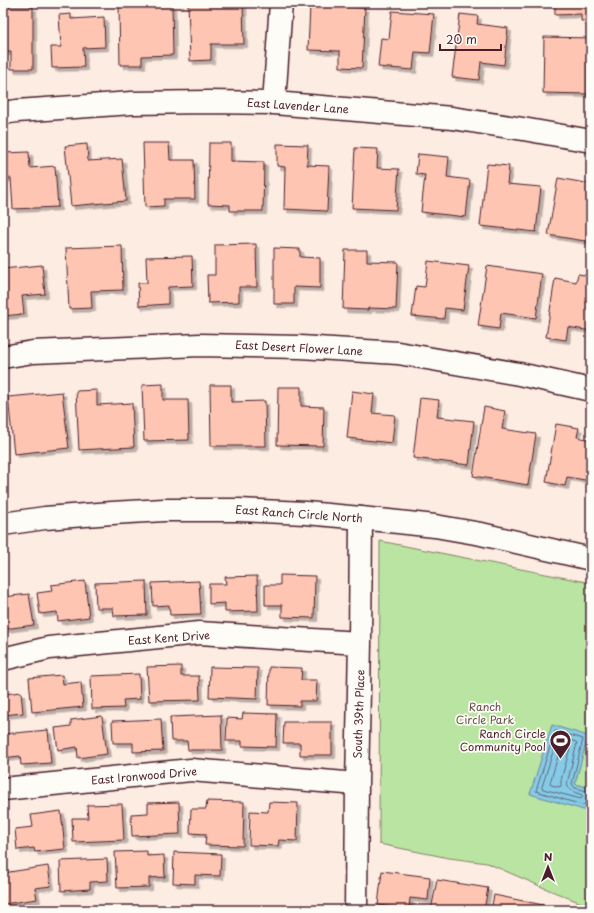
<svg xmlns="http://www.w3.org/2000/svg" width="594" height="913" viewBox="0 0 594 913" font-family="'Playpen Sans',sans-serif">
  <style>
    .green { fill: #b9e4a1; stroke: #828266 }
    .water { fill: #85cbe7; stroke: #6d869c }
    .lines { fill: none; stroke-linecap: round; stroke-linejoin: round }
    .shore { stroke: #626476; stroke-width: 1 }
    .building { fill: #fdc5b2; stroke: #4a1f2b; filter: url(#shadow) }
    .minor-casing { stroke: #4a1f2b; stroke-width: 25 }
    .tertiary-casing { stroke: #4a1f2b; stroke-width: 25 }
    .minor { stroke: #fdfcf7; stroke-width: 22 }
    .tertiary { stroke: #fdfcf7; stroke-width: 22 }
    .labels { text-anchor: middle; stroke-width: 3.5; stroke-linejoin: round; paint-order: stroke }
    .street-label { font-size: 11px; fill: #4a1f2b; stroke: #fdfcf7 }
    .park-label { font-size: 11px; fill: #665048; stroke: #fdfcf7 }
    .poi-label { font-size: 11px; fill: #4a1f2b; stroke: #fdfcf7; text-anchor: end }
  </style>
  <defs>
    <filter id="shadow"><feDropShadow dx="3.5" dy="3.5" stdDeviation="0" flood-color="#0004"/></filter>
  </defs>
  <rect width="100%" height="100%" fill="#fdece2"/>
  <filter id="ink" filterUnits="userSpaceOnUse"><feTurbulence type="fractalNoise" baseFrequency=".025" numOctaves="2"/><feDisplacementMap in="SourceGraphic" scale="8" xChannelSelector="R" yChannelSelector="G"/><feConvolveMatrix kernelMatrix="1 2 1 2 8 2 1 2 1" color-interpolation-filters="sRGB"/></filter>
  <g filter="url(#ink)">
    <path class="green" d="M 380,541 L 591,583 L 591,907 L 549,890 L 487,863 L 449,858 L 379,844 Z"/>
    <path class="water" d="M 552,725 L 588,736 L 575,784 L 591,788 L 591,798 L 587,811 L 530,794 Z"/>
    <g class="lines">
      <path class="shore" d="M 558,737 L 560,737 L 576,742 L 577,743 L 567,784 C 569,792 575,792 582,795 L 583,797 L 581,799 L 543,789 L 542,788 Z
        M 564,744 L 569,746 L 570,748 L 561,780 L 561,786 L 559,787 L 551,785 L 550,783 L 561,746 Z
        M 591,792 L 575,788 L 572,784 L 583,739 L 557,731 L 555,731 L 536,791 L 582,805 L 584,805 L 587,800 L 591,799"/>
    </g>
    <path class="building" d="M 188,3 L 243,3 L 244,44 L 211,44 L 211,60 L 190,61 Z
      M 555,3 L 591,3 L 591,21 L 581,21 L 581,14 L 555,15 Z
      M 172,5 L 173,55 L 142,56 L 142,65 L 120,65 L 119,6 Z
      M 310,5 L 365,8 L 362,68 L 340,67 L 340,51 L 308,50 Z
      M 3,7 L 33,7 L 33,69 L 11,69 L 11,52 L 3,52 Z
      M 392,11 L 434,14 L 430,53 L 415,52 L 413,70 L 378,67 L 381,38 L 389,39 Z
      M 71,14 L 71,19 L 104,17 L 105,47 L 83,48 L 84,67 L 52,68 L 51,47 L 61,47 L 59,15 Z
      M 460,14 L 478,16 L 477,24 L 508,28 L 504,65 L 481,62 L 479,80 L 452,77 Z
      M 544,37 L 591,38 L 591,60 L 588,60 L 588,94 L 543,93 Z
      M 143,143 L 169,143 L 170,160 L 194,160 L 195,199 L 164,199 L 164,206 L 145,207 Z
      M 209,143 L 231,143 L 231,161 L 264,162 L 263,211 L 230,211 L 230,205 L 208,204 Z
      M 87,144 L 88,161 L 122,159 L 126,201 L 71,206 L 65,146 Z
      M 277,144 L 308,145 L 307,165 L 329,166 L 327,211 L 284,209 L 285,167 L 277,166 Z
      M 355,148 L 378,149 L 377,168 L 399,169 L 396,210 L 352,208 Z
      M 29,152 L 30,168 L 55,166 L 58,207 L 13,209 L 11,178 L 3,178 L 3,153 Z
      M 418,154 L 449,157 L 447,177 L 470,180 L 466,217 L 421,212 L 425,175 L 416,174 Z
      M 487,164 L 509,166 L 507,184 L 541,187 L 536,232 L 480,226 Z
      M 558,178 L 591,184 L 591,242 L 548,235 Z
      M 256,244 L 257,287 L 239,287 L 239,302 L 208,303 L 207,275 L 215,275 L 215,245 Z
      M 122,246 L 123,290 L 91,291 L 92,308 L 69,309 L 66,248 Z
      M 274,248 L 300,249 L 300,257 L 320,258 L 320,288 L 294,287 L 294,304 L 274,304 Z
      M 345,250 L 367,250 L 367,261 L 398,262 L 396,309 L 368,308 L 368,310 L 343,309 Z
      M 192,256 L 193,286 L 168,287 L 168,304 L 139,306 L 138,283 L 147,283 L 146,257 Z
      M 428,261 L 469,266 L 463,310 L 445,308 L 444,319 L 412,316 L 416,286 L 425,287 Z
      M 42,265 L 45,294 L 22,296 L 24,314 L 3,316 L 3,269 Z
      M 487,266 L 542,274 L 536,318 L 501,313 L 499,329 L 478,326 Z
      M 578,274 L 591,276 L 591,331 L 568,327 L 566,340 L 546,337 L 555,278 L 576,282 Z
      M 163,384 L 163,400 L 188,400 L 189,440 L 144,441 L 142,385 Z
      M 210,385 L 231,385 L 231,402 L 265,401 L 266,446 L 211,446 Z
      M 278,387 L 301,387 L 301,406 L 324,407 L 323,446 L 277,445 Z
      M 97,390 L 97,405 L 132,403 L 134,447 L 79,450 L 76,391 Z
      M 352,391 L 374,394 L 372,413 L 395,415 L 392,443 L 347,438 Z
      M 62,392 L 69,448 L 14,454 L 8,397 Z
      M 420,398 L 439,400 L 437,417 L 474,421 L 469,465 L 413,458 Z
      M 484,407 L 505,411 L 502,429 L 536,434 L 528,485 L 473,476 Z
      M 556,424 L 579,428 L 577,437 L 591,440 L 591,481 L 567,477 L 565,486 L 546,482 Z
      M 280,575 L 315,576 L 314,618 L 282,617 L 282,605 L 265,605 L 265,585 L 280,585 Z
      M 257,576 L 258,611 L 225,612 L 225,603 L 209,604 L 209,584 L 226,584 L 225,577 Z
      M 85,581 L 89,617 L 58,621 L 57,612 L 40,614 L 37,593 L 52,591 L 51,585 Z
      M 146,581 L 147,615 L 114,616 L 113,608 L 96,608 L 95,583 Z
      M 199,581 L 201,614 L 170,615 L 169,605 L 153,606 L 152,583 Z
      M 29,594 L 34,625 L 4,629 L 3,597 Z
      M 181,666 L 181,676 L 199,676 L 200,700 L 149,701 L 147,667 Z
      M 210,667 L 258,668 L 257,699 L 209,697 Z
      M 269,667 L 302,668 L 301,680 L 317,680 L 316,701 L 300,701 L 300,706 L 268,705 Z
      M 139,674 L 140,699 L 123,700 L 124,708 L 92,709 L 91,676 Z
      M 62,675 L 63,684 L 81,682 L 83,707 L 32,712 L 29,678 Z
      M 3,687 L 4,694 L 21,692 L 23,713 L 3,715 Z
      M 243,713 L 277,714 L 276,747 L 242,746 L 242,741 L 226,741 L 227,718 L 242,719 Z
      M 221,715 L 222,750 L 188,750 L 187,741 L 171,741 L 170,717 Z
      M 102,716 L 107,754 L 78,758 L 77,747 L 58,750 L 55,728 L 71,726 L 71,720 Z
      M 161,719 L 163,751 L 133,752 L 133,743 L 113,743 L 112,721 Z
      M 284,722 L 332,722 L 332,755 L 300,755 L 300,743 L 283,743 Z
      M 48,730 L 51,763 L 21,765 L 20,756 L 3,758 L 3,734 Z
      M 207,801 L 244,802 L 243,846 L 205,845 L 206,834 L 190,833 L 191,809 L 206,809 Z
      M 179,802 L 180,834 L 132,836 L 131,814 L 148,813 L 148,803 Z
      M 269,802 L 298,803 L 297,841 L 279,840 L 278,846 L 249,845 L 250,811 L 268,812 Z
      M 122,804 L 124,840 L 73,842 L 72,818 L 88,818 L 87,805 Z
      M 61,811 L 65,849 L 35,852 L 34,848 L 17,850 L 15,829 L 33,827 L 31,815 Z
      M 147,851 L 147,856 L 164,855 L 165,877 L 149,878 L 149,887 L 117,888 L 115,852 Z
      M 174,852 L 221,854 L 220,876 L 195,875 L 195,884 L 173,883 Z
      M 107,859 L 108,881 L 90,882 L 90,889 L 61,891 L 60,861 Z
      M 48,866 L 51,886 L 35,888 L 37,899 L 4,904 L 3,896 L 3,873 Z
      M 382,871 L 430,877 L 428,900 L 410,898 L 409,909 L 378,905 Z
      M 437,880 L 488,888 L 484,910 L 431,910 Z
      M 494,895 L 543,905 L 542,910 L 491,910 Z"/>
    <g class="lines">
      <defs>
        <path id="minor" d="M 274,103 L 281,3
          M 3,113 L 17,111 L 132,103 L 207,102 L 274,103 L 452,118 L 523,129 L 591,141
          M 3,357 L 33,352 L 200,345 L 300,347 L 398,353 L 519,374 L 591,390
          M 3,659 L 49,648 L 199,633 L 360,643
          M 3,789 L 191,770 L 357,784
          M 356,910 L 357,784 L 360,643 L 361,518"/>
        <path id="tertiary" d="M 3,524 L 45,518 L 112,513 L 164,510 L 238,510 L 306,513 L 361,518 L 435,526 L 481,534 L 591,559"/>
      </defs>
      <use href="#minor" class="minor-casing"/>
      <use href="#tertiary" class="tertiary-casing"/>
      <use href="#minor" class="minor"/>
      <use href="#tertiary" class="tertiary"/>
    </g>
  </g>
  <defs>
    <symbol id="stadium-pin" viewBox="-11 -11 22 30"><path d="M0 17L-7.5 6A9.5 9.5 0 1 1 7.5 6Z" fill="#4a1f2b" stroke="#fdfcf7"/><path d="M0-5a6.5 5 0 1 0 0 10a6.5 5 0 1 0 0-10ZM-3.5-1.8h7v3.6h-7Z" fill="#fff"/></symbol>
  </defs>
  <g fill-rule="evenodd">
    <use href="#stadium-pin" x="548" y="728" width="25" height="34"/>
  </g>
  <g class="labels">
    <g class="street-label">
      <text transform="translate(298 106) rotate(4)" y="4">East Lavender Lane</text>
      <text transform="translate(299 348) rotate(3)" y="4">East Desert Flower Lane</text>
      <text transform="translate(299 514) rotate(4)" y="4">East Ranch Circle North</text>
      <text transform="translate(169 638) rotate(-4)" y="4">East Kent Drive</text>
      <text transform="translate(359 714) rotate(-88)" y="4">South 39th Place</text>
      <text transform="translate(144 776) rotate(-5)" y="4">East Ironwood Drive</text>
    </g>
    <g class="park-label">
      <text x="485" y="711">Ranch<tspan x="485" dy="13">Circle Park</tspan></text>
    </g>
    <g class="poi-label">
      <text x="546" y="738">Ranch Circle<tspan x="546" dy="13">Community Pool</tspan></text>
    </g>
  </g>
  <rect width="594" height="913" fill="none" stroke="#fdfcf7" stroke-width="16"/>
  <rect x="8" y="8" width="578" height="897" fill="none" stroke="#4a1f2b" stroke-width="1.5" filter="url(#ink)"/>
  <g transform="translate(548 867)" stroke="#fdfcf7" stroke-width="3" paint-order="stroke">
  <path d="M0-3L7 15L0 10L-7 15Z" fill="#4a1f2b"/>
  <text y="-6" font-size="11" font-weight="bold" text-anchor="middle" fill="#4a1f2b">N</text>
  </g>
  <path d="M440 44v6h61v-6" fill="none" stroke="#4a1f2b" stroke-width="2"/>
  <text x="446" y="44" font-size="12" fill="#4a1f2b" stroke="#fdfcf7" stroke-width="3" paint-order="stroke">20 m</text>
</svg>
